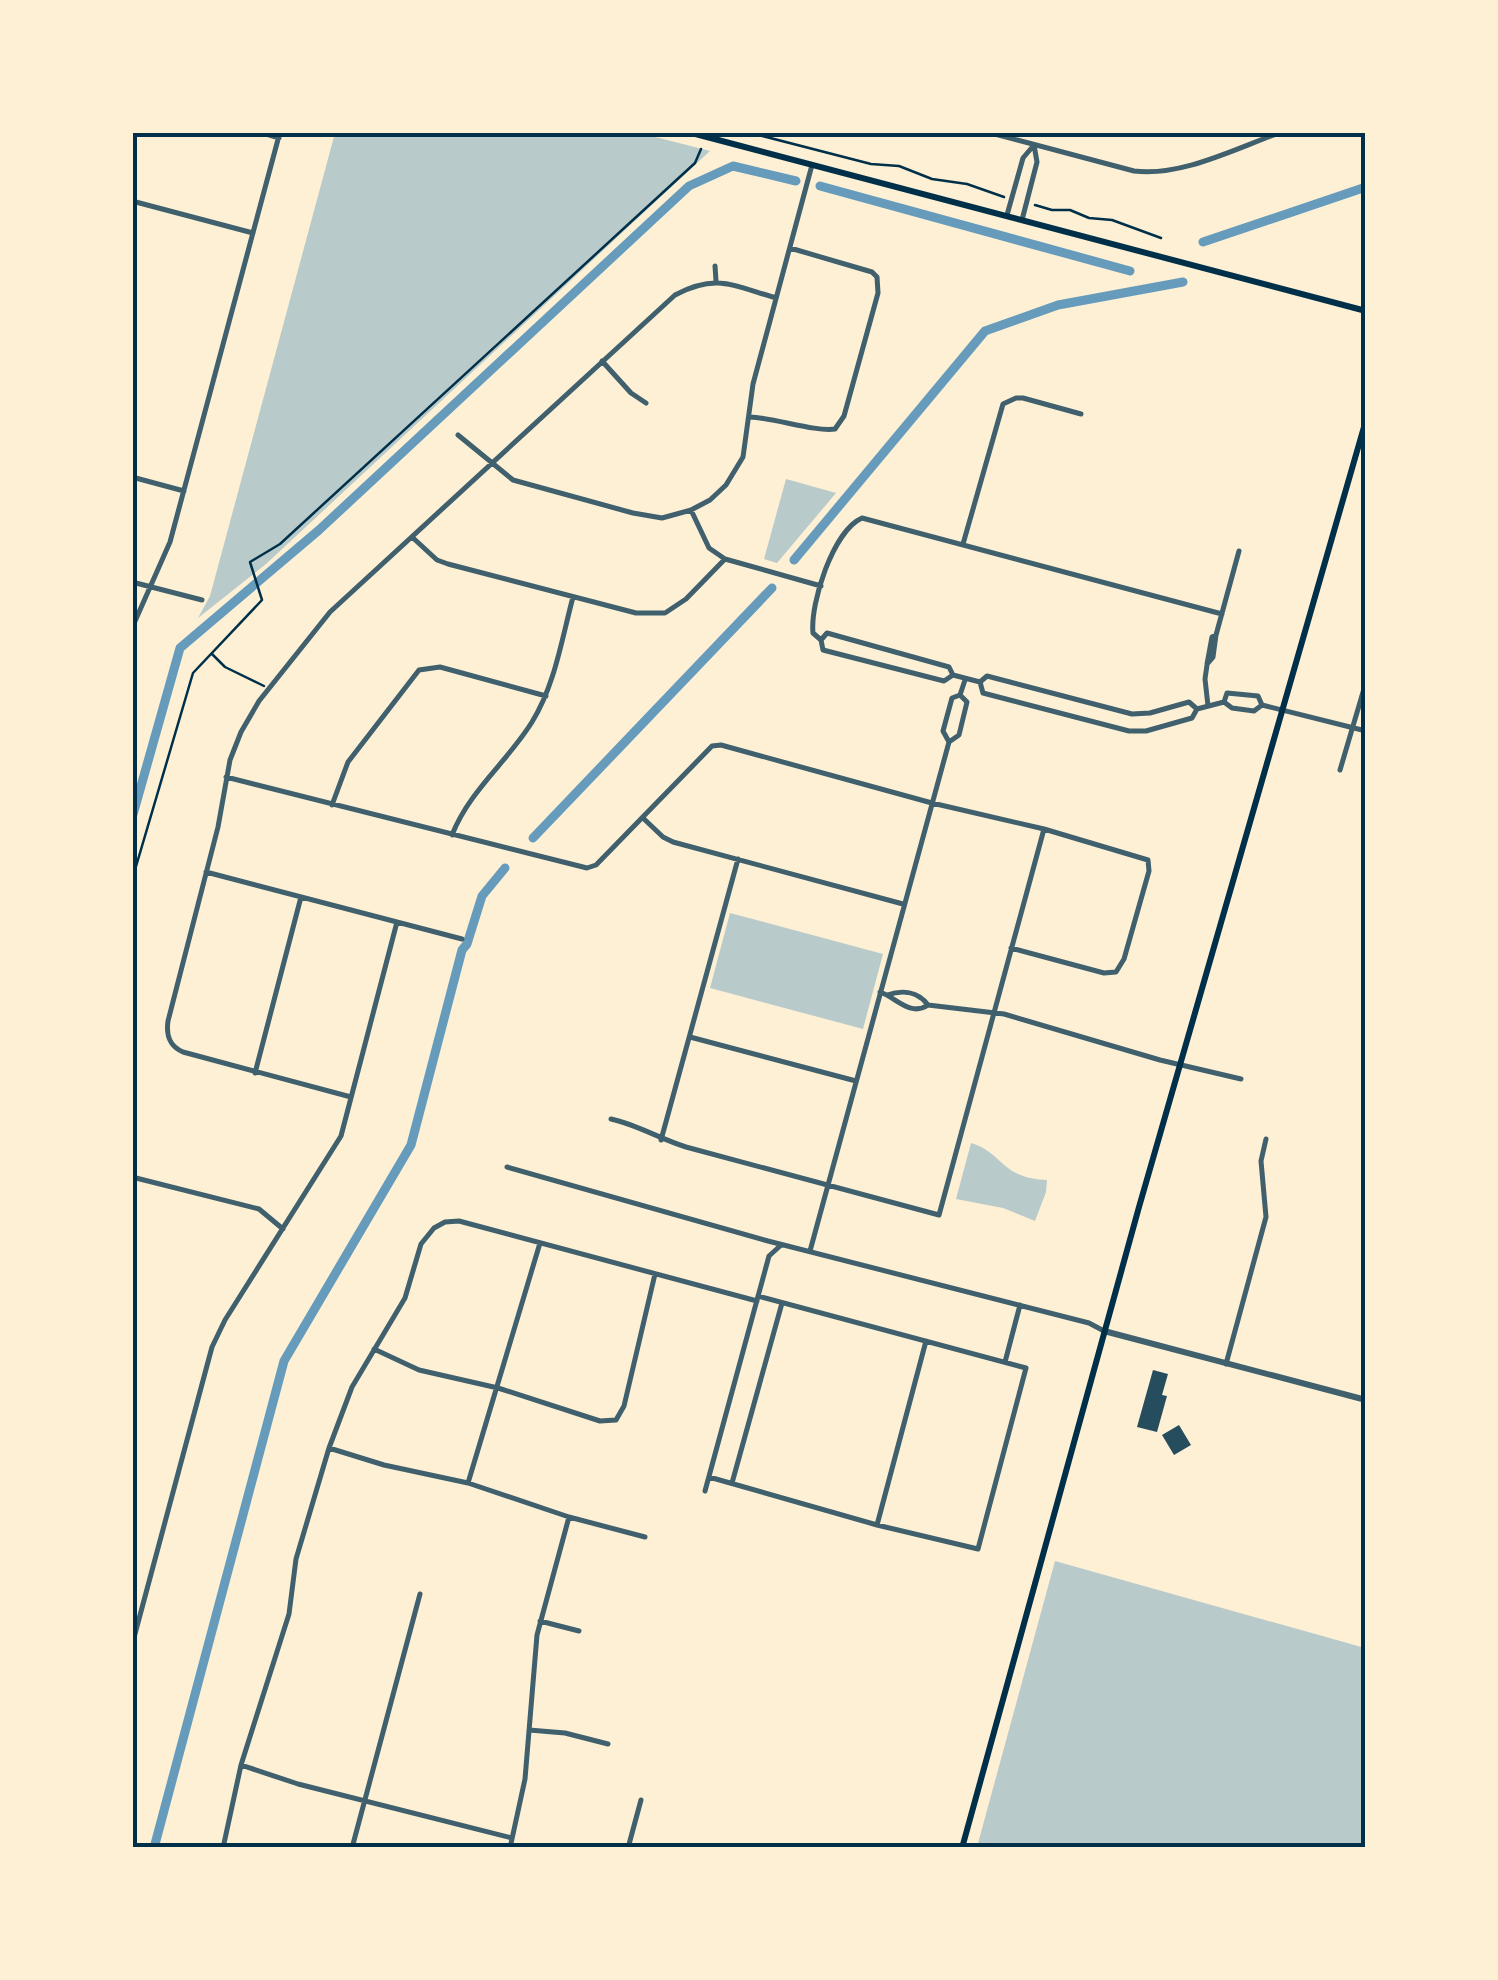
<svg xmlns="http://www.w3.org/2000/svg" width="1498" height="1980" viewBox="0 0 1498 1980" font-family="Montserrat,sans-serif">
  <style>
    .green { fill: #b9caca }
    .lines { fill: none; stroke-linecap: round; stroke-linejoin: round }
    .canal { stroke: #669bbc; stroke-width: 9 }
    .building { fill: #264d5e }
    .path { stroke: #003049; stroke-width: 2.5 }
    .minor { stroke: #3f606c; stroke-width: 5 }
    .tertiary { stroke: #3f606c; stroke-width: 6 }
    .secondary { stroke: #003049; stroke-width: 6 }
    .neatline { fill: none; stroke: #003049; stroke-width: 4 }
  </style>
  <rect width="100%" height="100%" fill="#fdf0d5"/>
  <path class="green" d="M 636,132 L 710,151 L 266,564 L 198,618 L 210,596 L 335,133 Z
    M 786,479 L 836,493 L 777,563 L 764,559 Z
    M 730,913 L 883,954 L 863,1029 L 710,988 Z
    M 971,1143 C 1004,1153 1000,1178 1047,1180 L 1046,1192 L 1035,1221 L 1003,1208 L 956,1199 Z
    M 1055,1561 L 1365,1648 L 1365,1847 L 977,1847 Z"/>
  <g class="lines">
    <path class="canal" d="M 820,186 L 1130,271
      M 1203,242 L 1366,187
      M 794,560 L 985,331 L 1058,305 L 1183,282
      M 132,818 L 180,648 L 319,530 L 689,186 L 733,166 L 796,181
      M 533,838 L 772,588
      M 154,1848 L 284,1361 L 411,1145 L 462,950 L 467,944 L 482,896 L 505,868"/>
  </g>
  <path class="building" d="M 1153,1370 L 1168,1374 L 1162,1395 L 1167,1396 L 1157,1432 L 1137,1427 Z
    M 1179,1425 L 1191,1445 L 1174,1455 L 1162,1435 Z"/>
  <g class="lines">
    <path class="path" d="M 747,132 L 871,164 L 899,166 L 932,179 L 967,184 L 1004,197
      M 1035,205 L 1052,210 L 1070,210 L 1089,218 L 1112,220 L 1161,238
      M 212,654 L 225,667 L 264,686
      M 132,880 L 193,673 L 262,600 L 250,562 L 280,544 L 695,163 L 701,149"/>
    <path class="minor" d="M 260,132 L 279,138
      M 987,132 L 1134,171 C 1182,177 1236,148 1282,132
      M 132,201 L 253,233
      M 1007,215 L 1023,158 L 1034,145 L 1037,162 L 1022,220
      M 715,266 L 716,281
      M 602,361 L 631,393 L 646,403
      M 750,417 C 775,418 815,432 835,429 L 844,416 L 878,293 L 877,277 L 872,272 L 790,248
      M 458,435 L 513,480 L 633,513 L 662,518 L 691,510 L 710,500 L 726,485 L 743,457 L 753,384 L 812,165
      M 132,477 L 184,491
      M 691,510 L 709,548 L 725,559 L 821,586
      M 412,537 L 437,560 L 448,564 L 636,613 L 665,613 L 686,599 L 725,559
      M 963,544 L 1003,404 L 1016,398 L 1023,398 L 1081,414
      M 132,582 L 202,600
      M 132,628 L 170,542 L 280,132
      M 1216,635 L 1239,551
      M 1216,635 L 1213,657 L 1207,664 L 1212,637 Z
      M 821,640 L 827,633 L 949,667 L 953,675 L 944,681 L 823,650 L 821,640 L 813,633 C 810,603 833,531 862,518 L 1222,614
      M 1207,665 L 1205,679 L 1208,706
      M 953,675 L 980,682 L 987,676 L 1132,714 L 1150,713 L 1189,702 L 1197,709 L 1224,702 L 1227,693 L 1258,696 L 1262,705 L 1366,731
      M 980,682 L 983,693 L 1129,731 L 1146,731 L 1192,718 L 1197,709
      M 960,695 L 967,702 L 959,735 L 949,742 L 943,731 L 952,698 L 960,695 L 965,680
      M 1224,702 L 1232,708 L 1254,711 L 1262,705
      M 1340,770 L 1366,682
      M 226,777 L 587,868 L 596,865 L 712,746 L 721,745 L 932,803 L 1044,829 L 1148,860 L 1149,871 L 1124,959 L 1116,972 L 1104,973 L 1011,948
      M 332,805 L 348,762 L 419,670 L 440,667 L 546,696
      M 643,818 L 663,837 L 673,842 L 903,904
      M 452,835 C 469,791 508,761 532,722 C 555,685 562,638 573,597
      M 206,872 L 462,939
      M 880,992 C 897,998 910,1017 928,1005 L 1004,1014 L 1160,1060 L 1241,1079
      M 887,995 C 902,990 918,991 928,1005
      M 690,1037 L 856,1081
      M 255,1073 L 301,897
      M 351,1097 L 183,1052 C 169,1046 166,1035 168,1021 L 218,827 L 230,760 L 241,732 L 259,701 L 330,612 L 675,295 C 717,273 734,286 776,298
      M 611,1119 C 638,1125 660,1139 686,1147 L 939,1215 L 1044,829
      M 661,1140 L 738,859
      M 507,1167 L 768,1241 L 1089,1323 L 1104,1331
      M 132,1177 L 259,1209 L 283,1229
      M 810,1251 L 949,742
      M 374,1349 L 419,1370 L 498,1388 L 600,1421 L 616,1420 L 624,1406 L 655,1274
      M 1005,1362 L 1020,1305
      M 1226,1364 L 1266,1217 L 1261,1161 L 1266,1139
      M 329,1448 L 384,1465 L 468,1483 L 569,1517 L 645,1537
      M 709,1477 L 877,1525 L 978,1549 L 1026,1368 L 758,1296
      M 468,1483 L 540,1243
      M 732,1483 L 782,1303
      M 705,1491 L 769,1256 L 780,1246
      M 877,1525 L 926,1341
      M 540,1621 L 579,1631
      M 132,1645 L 212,1347 L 225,1320 L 341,1136 L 397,922
      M 529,1730 L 565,1733 L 608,1744
      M 241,1765 L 298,1784 L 512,1838
      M 223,1848 L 241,1765 L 289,1614 L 296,1559 L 329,1448 L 352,1387 L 405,1298 L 421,1244 L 434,1228 L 445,1222 L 459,1221 L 757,1301
      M 352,1848 L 420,1594
      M 510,1848 L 525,1779 L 537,1635 L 569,1517
      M 628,1848 L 641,1800"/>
    <path class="tertiary" d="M 1104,1331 L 1366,1400"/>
    <path class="secondary" d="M 688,132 L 1366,311
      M 962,1848 L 1139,1207 L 1366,420"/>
  </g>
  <rect width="1498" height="1980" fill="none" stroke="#fdf0d5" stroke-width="270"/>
  <rect x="135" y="135" width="1228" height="1710" class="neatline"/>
</svg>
